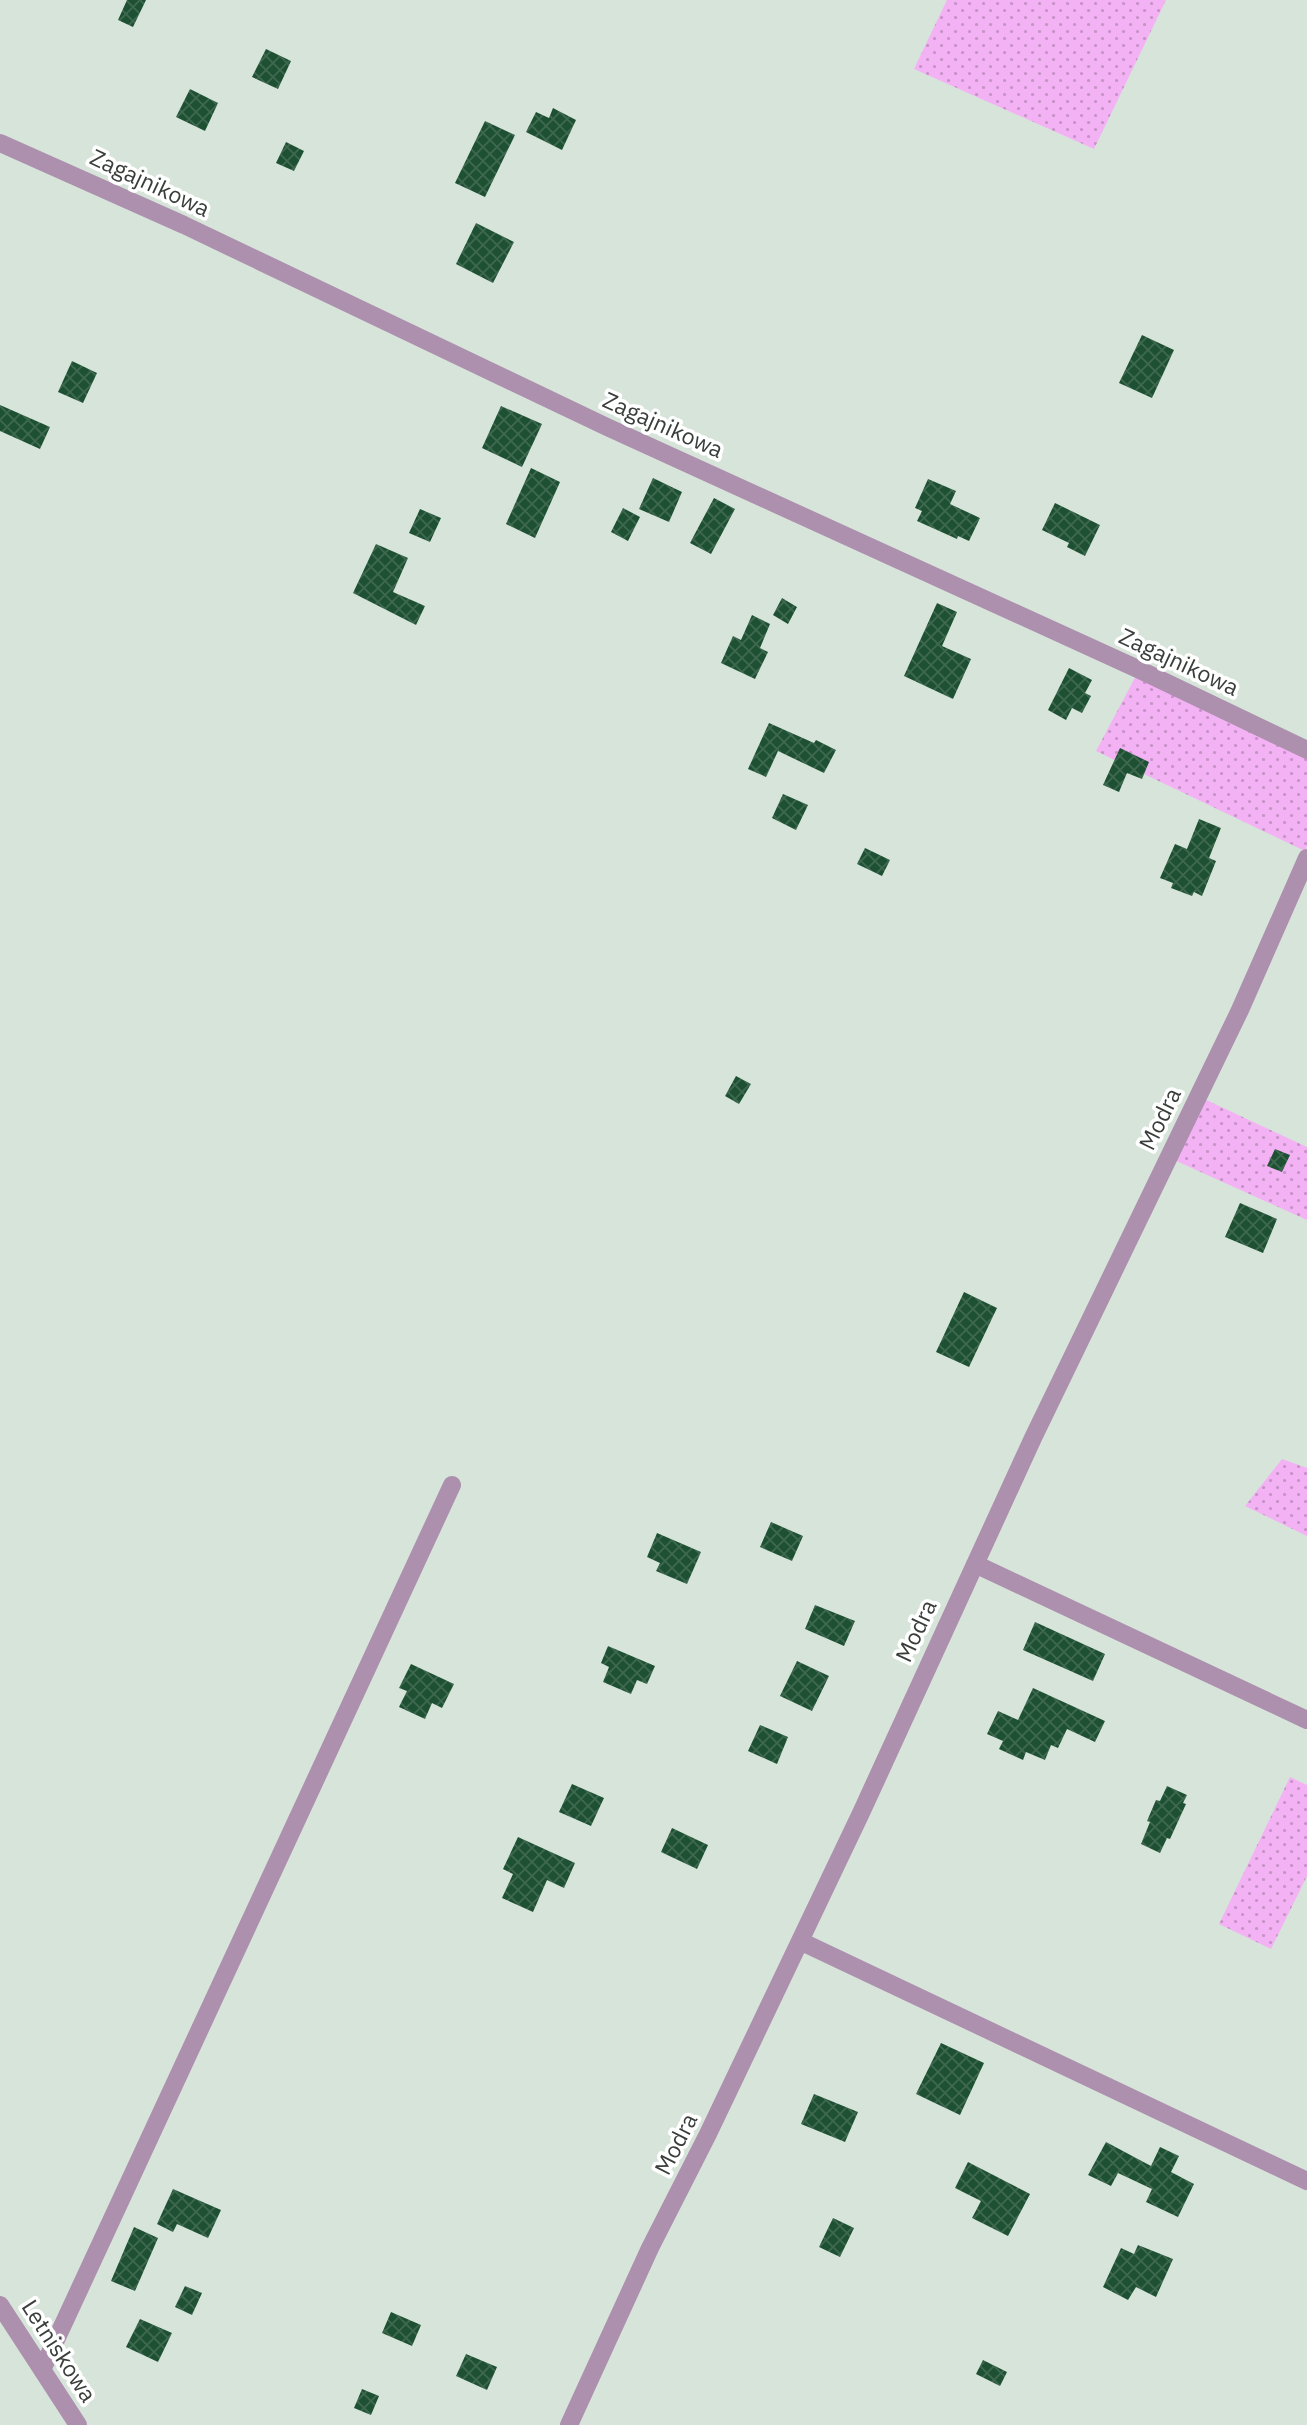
<svg xmlns="http://www.w3.org/2000/svg" width="1307" height="2425" viewBox="0 0 1307 2425" font-family="'IBM Plex Sans',sans-serif">
  <style>
    .grass { fill: url(#grass-dots) }
    .building { fill: url(#building-cross-hatch) }
    .lines { fill: none; stroke-linecap: round; stroke-linejoin: round }
    .minor { stroke: #ad8fae; stroke-width: 18 }
    .labels { text-anchor: middle; stroke-width: 7; stroke-linejoin: round; paint-order: stroke }
    .street-label { font-size: 23px; fill: #393e3b; stroke: #fff }
  </style>
  <defs>
    <pattern id="grass-dots" width="8" height="8" patternUnits="userSpaceOnUse" patternTransform="scale(1.75)"><rect width="8" height="8" fill="#f3b2f4"/><path d="M2 2h.1M6 6h.1" fill="none" stroke="#c692c7" stroke-width="1.8" stroke-linecap="round"/></pattern>
    <pattern id="building-cross-hatch" width="8" height="8" patternUnits="userSpaceOnUse" patternTransform="scale(1.75)"><rect width="8" height="8" fill="#1e5133"/><path d="M0 0l8 8M0 8l8-8" fill="none" stroke="#3f6850"/></pattern>
  </defs>
  <rect width="100%" height="100%" fill="#d7e4da"/>
  <path class="grass" d="M 947,0 L 1166,0 L 1094,149 L 914,69 Z
    M 1137,674 L 1307,756 L 1307,846 L 1305,851 L 1096,751 Z
    M 1202,1098 L 1307,1147 L 1307,1220 L 1172,1159 Z
    M 1282,1459 L 1307,1468 L 1307,1536 L 1245,1506 Z
    M 1290,1777 L 1307,1785 L 1307,1876 L 1271,1949 L 1219,1924 Z"/>
  <path class="building" d="M 127,0 L 146,0 L 133,27 L 118,20 Z
    M 266,49 L 291,61 L 278,89 L 252,77 Z
    M 190,89 L 218,103 L 205,131 L 176,117 Z
    M 553,108 L 576,120 L 562,150 L 526,132 L 536,112 L 549,118 Z
    M 485,121 L 515,135 L 485,197 L 455,183 Z
    M 286,142 L 304,151 L 294,171 L 276,163 Z
    M 476,223 L 514,242 L 493,283 L 456,264 Z
    M 1142,335 L 1174,350 L 1152,398 L 1119,383 Z
    M 72,361 L 97,373 L 83,403 L 58,392 Z
    M 0,405 L 50,427 L 40,449 L 0,431 Z
    M 501,406 L 542,424 L 522,467 L 482,448 Z
    M 531,468 L 560,482 L 535,538 L 506,524 Z
    M 653,478 L 682,492 L 669,522 L 639,509 Z
    M 928,479 L 956,491 L 950,504 L 980,518 L 969,541 L 958,536 L 957,539 L 917,521 L 922,511 L 915,508 Z
    M 714,498 L 735,509 L 711,554 L 690,543 Z
    M 1055,503 L 1100,525 L 1085,556 L 1067,547 L 1069,543 L 1042,530 Z
    M 623,508 L 640,517 L 628,541 L 611,532 Z
    M 420,509 L 441,518 L 430,542 L 409,533 Z
    M 376,544 L 408,558 L 393,592 L 425,606 L 416,625 L 353,593 Z
    M 782,598 L 797,607 L 788,624 L 773,615 Z
    M 937,603 L 957,612 L 942,646 L 971,659 L 953,699 L 904,676 Z
    M 752,615 L 770,624 L 760,648 L 768,652 L 755,679 L 721,663 L 733,636 L 741,640 Z
    M 1069,668 L 1092,680 L 1085,693 L 1091,696 L 1082,713 L 1072,708 L 1066,720 L 1048,710 Z
    M 769,723 L 814,743 L 816,740 L 836,750 L 824,773 L 778,751 L 766,777 L 748,769 Z
    M 1120,748 L 1149,762 L 1142,779 L 1127,773 L 1119,792 L 1103,785 Z
    M 783,794 L 808,805 L 796,830 L 772,818 Z
    M 1199,819 L 1221,828 L 1209,858 L 1216,861 L 1202,896 L 1194,892 L 1192,896 L 1171,888 L 1173,883 L 1160,878 L 1175,844 L 1187,849 Z
    M 865,848 L 890,860 L 882,876 L 857,864 Z
    M 736,1076 L 751,1084 L 739,1104 L 725,1096 Z
    M 1275,1149 L 1290,1155 L 1282,1172 L 1267,1166 Z
    M 1240,1203 L 1277,1219 L 1263,1253 L 1225,1237 Z
    M 964,1292 L 997,1308 L 969,1367 L 936,1352 Z
    M 771,1522 L 803,1536 L 792,1561 L 760,1547 Z
    M 657,1533 L 701,1552 L 687,1584 L 656,1571 L 660,1563 L 647,1557 Z
    M 815,1605 L 855,1621 L 844,1646 L 805,1629 Z
    M 1035,1622 L 1105,1654 L 1093,1681 L 1023,1650 Z
    M 608,1646 L 655,1666 L 647,1684 L 637,1680 L 631,1694 L 603,1682 L 609,1667 L 601,1663 Z
    M 797,1661 L 829,1676 L 812,1711 L 780,1696 Z
    M 411,1664 L 454,1684 L 442,1708 L 432,1703 L 425,1719 L 399,1707 L 407,1691 L 399,1688 Z
    M 1033,1688 L 1105,1721 L 1095,1742 L 1067,1729 L 1058,1748 L 1051,1745 L 1045,1760 L 1026,1752 L 1023,1760 L 999,1749 L 1003,1741 L 987,1734 L 998,1711 L 1018,1720 Z
    M 760,1725 L 788,1737 L 777,1764 L 748,1751 Z
    M 572,1784 L 604,1798 L 591,1826 L 559,1812 Z
    M 1167,1786 L 1187,1795 L 1183,1803 L 1186,1804 L 1170,1839 L 1167,1838 L 1160,1853 L 1141,1844 L 1150,1822 L 1147,1821 L 1156,1800 L 1160,1801 Z
    M 672,1828 L 708,1845 L 697,1869 L 661,1852 Z
    M 518,1837 L 575,1863 L 564,1888 L 547,1880 L 533,1912 L 502,1898 L 513,1874 L 503,1869 Z
    M 941,2043 L 984,2063 L 960,2115 L 916,2094 Z
    M 814,2094 L 858,2112 L 845,2142 L 801,2124 Z
    M 1106,2142 L 1151,2166 L 1160,2147 L 1179,2156 L 1171,2172 L 1194,2184 L 1178,2217 L 1146,2202 L 1152,2189 L 1118,2173 L 1111,2186 L 1088,2175 Z
    M 968,2162 L 1030,2194 L 1008,2236 L 972,2218 L 981,2201 L 955,2188 Z
    M 173,2189 L 221,2210 L 208,2238 L 177,2224 L 173,2232 L 157,2224 Z
    M 833,2218 L 854,2228 L 840,2257 L 819,2247 Z
    M 134,2227 L 158,2238 L 135,2291 L 111,2281 Z
    M 1138,2245 L 1173,2259 L 1156,2297 L 1136,2287 L 1128,2300 L 1103,2287 L 1121,2248 L 1134,2254 Z
    M 185,2286 L 202,2293 L 192,2315 L 175,2307 Z
    M 391,2312 L 421,2325 L 412,2346 L 382,2333 Z
    M 140,2319 L 172,2333 L 158,2362 L 126,2347 Z
    M 466,2354 L 497,2367 L 487,2390 L 456,2376 Z
    M 983,2360 L 1007,2372 L 1000,2386 L 976,2374 Z
    M 362,2389 L 379,2396 L 371,2415 L 354,2408 Z"/>
  <g class="lines">
    <path class="minor" d="M 0,143 L 184,225 L 607,427 L 1140,670 L 1307,750
      M 975,1564 L 1307,1720
      M 800,1941 L 1307,2181
      M 0,2305 L 78,2425
      M 42,2370 L 452,1485
      M 569,2425 L 650,2248 L 708,2134 L 861,1813 L 1033,1438 L 1240,1010 L 1307,858"/>
  </g>
  <g class="labels">
    <g class="street-label">
      <text transform="translate(150 183) rotate(25)" y="8">Zagajnikowa</text>
      <text transform="translate(663 425) rotate(24)" y="8">Zagajnikowa</text>
      <text transform="translate(1179 662) rotate(25)" y="8">Zagajnikowa</text>
      <text transform="translate(1160 1119) rotate(-64)" y="8">Modra</text>
      <text transform="translate(916 1631) rotate(-65)" y="8">Modra</text>
      <text transform="translate(676 2144) rotate(-63)" y="8">Modra</text>
      <text transform="translate(59 2351) rotate(57)" y="8">Letniskowa</text>
    </g>
  </g>
</svg>
